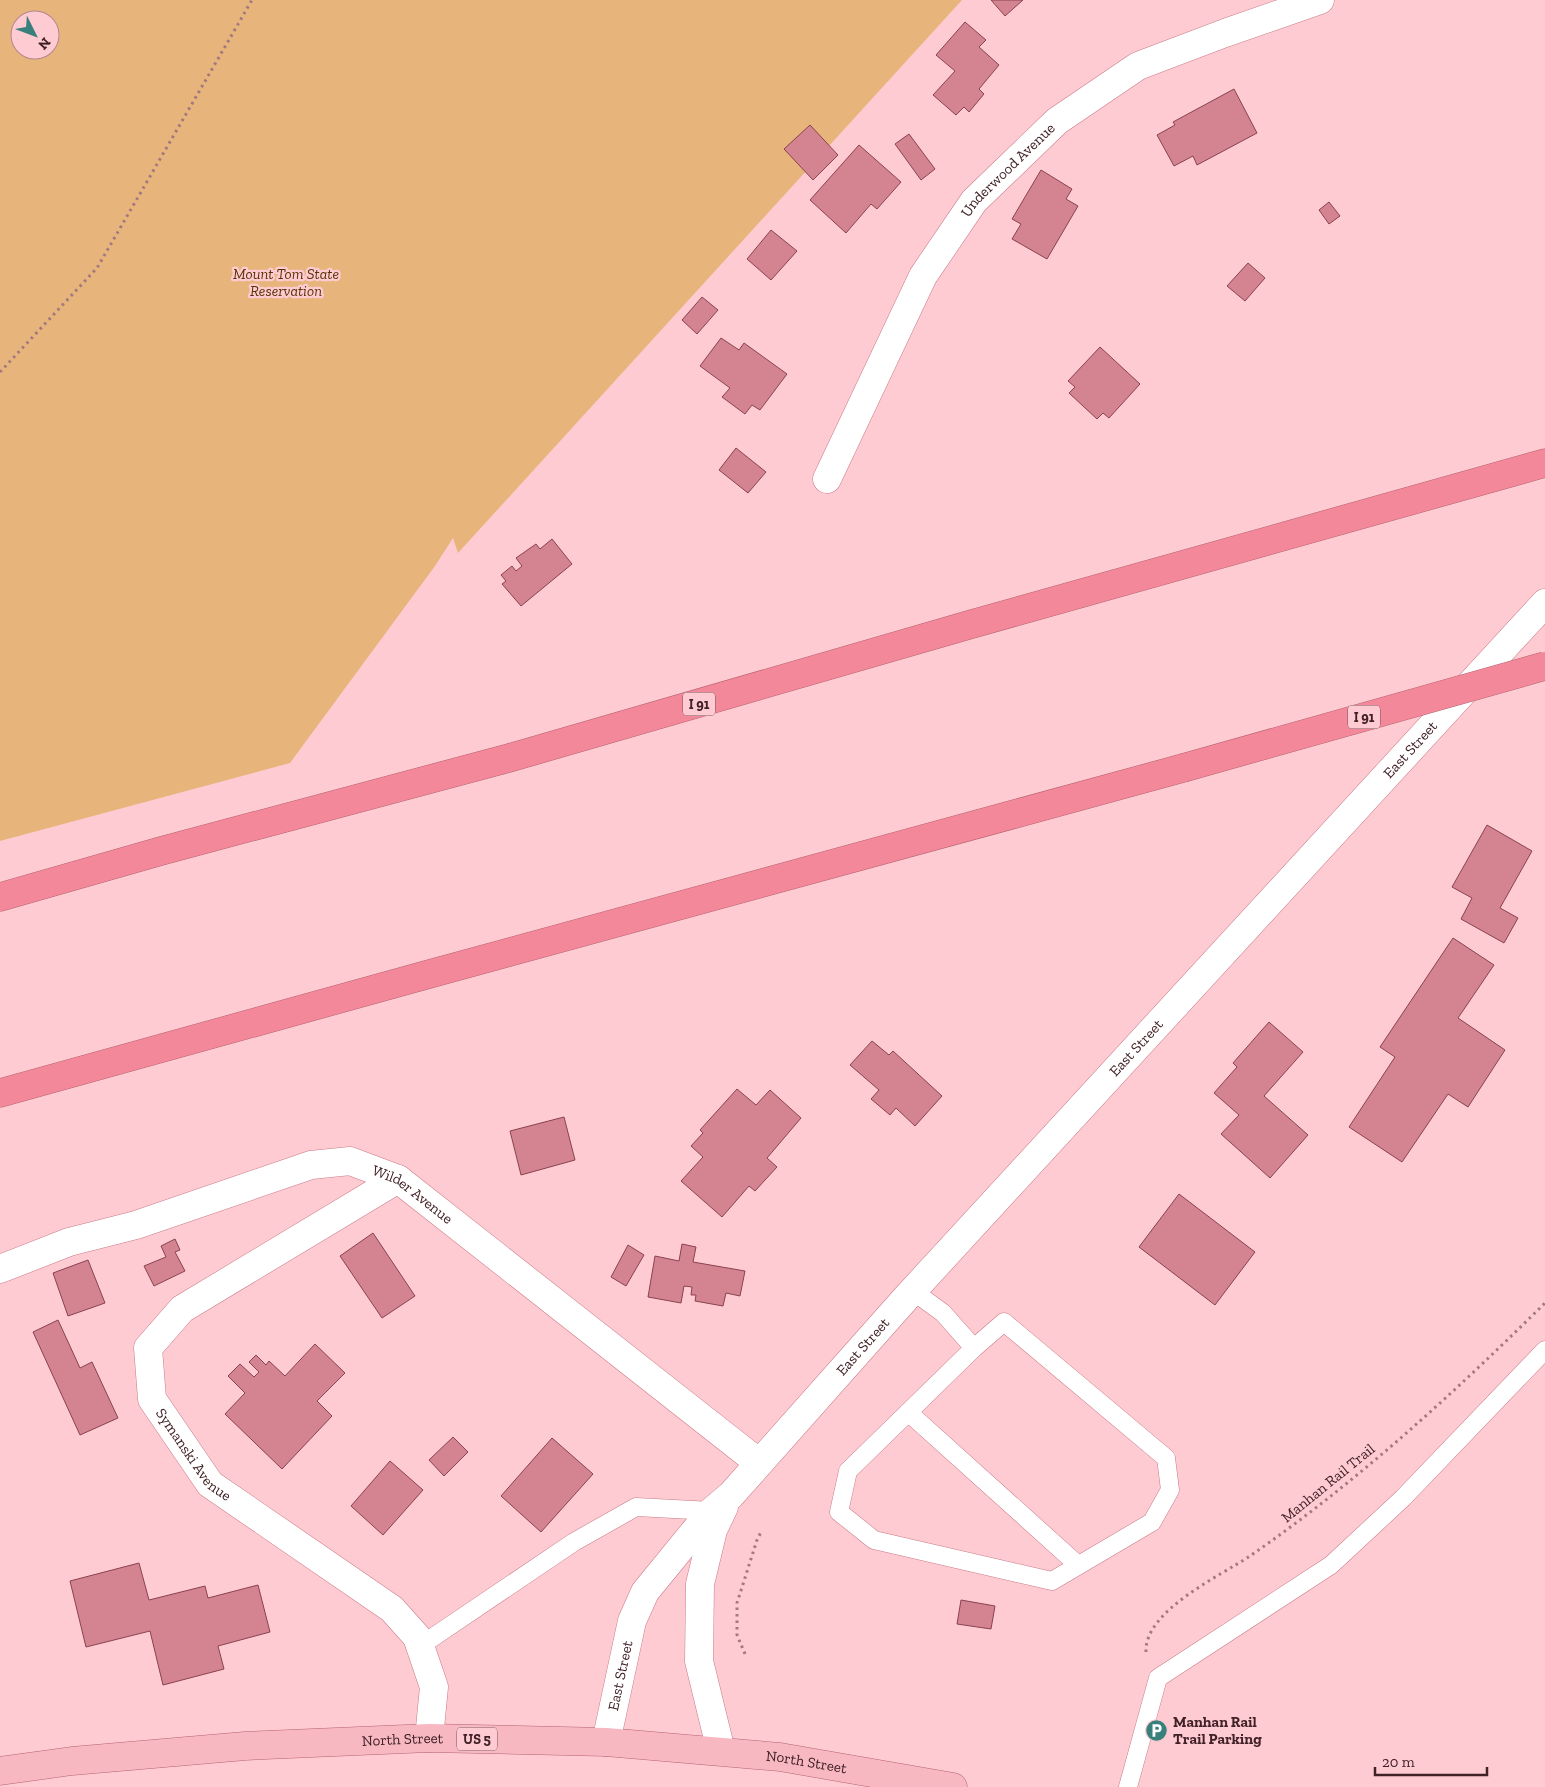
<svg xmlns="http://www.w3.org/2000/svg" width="1545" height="1787" viewBox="0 0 1545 1787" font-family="'Zilla Slab',serif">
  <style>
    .green { fill: #e7b57c; fill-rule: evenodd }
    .building { fill: #d38490; stroke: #89424f }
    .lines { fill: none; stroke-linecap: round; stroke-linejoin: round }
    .lane-casing { stroke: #c97b87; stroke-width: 19 }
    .street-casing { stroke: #c97b87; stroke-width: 29 }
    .secondary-casing { stroke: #c97b87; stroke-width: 29 }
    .primary-casing { stroke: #b46471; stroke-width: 29 }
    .highway-casing { stroke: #b46471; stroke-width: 29 }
    .path { stroke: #a2797f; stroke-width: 3; stroke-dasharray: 2.5 4; stroke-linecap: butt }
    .lane { stroke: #fff; stroke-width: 18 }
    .street { stroke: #fff; stroke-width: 28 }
    .secondary { stroke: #fff; stroke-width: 28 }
    .primary { stroke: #f8b8c2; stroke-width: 28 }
    .highway { stroke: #f3889a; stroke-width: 28 }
    .highway-bridge-casing { stroke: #b46471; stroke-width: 29; stroke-linecap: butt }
    .highway-bridge { stroke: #f3889a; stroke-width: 28 }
    .labels { text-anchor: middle; stroke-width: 4.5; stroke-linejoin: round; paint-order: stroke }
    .shield { fill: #ffcbd2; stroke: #79545a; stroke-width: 1 }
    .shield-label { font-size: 14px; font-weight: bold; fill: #402126 }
    .street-label { font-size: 15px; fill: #402126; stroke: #ffcbd2 }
    .park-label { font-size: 15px; font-style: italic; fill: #563400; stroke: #ffcbd2 }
    .poi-label { font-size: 15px; font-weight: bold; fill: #402126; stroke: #ffcbd2; text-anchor: start }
  </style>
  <rect width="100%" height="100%" fill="#ffcbd2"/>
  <path class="green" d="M 0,0 L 962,0 L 458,553 L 453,538 L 435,566 L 290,763 L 0,841 ZM 20,20 L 50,20 L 50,50 L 20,50 Z"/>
  <path class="building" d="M 991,0 L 1023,0 L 1005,16 Z
    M 965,22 L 986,40 L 979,47 L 999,65 L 979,89 L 984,94 L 969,112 L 964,107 L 956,115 L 933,95 L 955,71 L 936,55 Z
    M 1234,89 L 1257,133 L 1197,165 L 1193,156 L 1174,166 L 1157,135 L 1175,125 L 1173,122 Z
    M 810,125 L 838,155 L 813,180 L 784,149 Z
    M 909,134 L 935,169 L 921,180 L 895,144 Z
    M 859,145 L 901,182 L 877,209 L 871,204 L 846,233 L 810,200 Z
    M 1041,170 L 1072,189 L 1066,199 L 1078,206 L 1047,259 L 1012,239 L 1021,224 L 1012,219 Z
    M 1329,202 L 1340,216 L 1329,224 L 1319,210 Z
    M 771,230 L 797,251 L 771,280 L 747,259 Z
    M 1248,263 L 1265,278 L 1245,301 L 1227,286 Z
    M 702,297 L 718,310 L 697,334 L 682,320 Z
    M 721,338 L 739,350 L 744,343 L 787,374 L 760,410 L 752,405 L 745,414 L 722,397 L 730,388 L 700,366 Z
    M 1100,347 L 1140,384 L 1109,418 L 1103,413 L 1097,419 L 1069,393 L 1075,387 L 1068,381 Z
    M 736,448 L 766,472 L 748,493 L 719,470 Z
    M 552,539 L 572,564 L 521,606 L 502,584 L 506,581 L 501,575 L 512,566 L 516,571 L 522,566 L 516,558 L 536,544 L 540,549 Z
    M 1487,825 L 1532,851 L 1500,908 L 1518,918 L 1504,943 L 1461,919 L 1472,898 L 1452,887 Z
    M 1453,938 L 1494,965 L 1458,1018 L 1505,1050 L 1468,1107 L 1448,1094 L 1402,1162 L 1349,1127 L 1395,1057 L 1380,1047 Z
    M 1269,1022 L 1303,1052 L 1264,1096 L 1308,1135 L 1270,1178 L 1221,1134 L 1239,1115 L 1214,1093 L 1237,1067 L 1233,1063 Z
    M 872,1041 L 889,1055 L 893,1051 L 942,1096 L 915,1126 L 896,1108 L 890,1115 L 871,1099 L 879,1090 L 850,1065 Z
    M 737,1089 L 756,1105 L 770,1090 L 801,1118 L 767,1158 L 777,1167 L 755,1191 L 749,1186 L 722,1217 L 681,1181 L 703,1157 L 691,1146 L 703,1133 L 700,1130 Z
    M 564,1117 L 575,1160 L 521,1175 L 510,1131 Z
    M 1179,1194 L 1255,1252 L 1215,1305 L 1139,1247 Z
    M 373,1233 L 415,1296 L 382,1318 L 340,1256 Z
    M 175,1239 L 180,1250 L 175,1252 L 185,1271 L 154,1286 L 144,1266 L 166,1257 L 161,1246 Z
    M 682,1244 L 696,1247 L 693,1262 L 745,1271 L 740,1296 L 726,1293 L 723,1306 L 695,1301 L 696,1295 L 691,1295 L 692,1287 L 684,1286 L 681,1303 L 648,1297 L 655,1256 L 679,1261 Z
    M 628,1245 L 644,1255 L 626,1286 L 611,1277 Z
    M 88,1260 L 105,1303 L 68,1316 L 53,1273 Z
    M 58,1320 L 80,1368 L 92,1362 L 118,1418 L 80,1435 L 33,1332 Z
    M 315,1344 L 345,1373 L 317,1401 L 332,1416 L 282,1469 L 225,1414 L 245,1393 L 228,1376 L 240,1364 L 254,1377 L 259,1372 L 249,1362 L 256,1355 L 266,1365 L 269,1361 L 285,1376 Z
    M 453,1437 L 468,1452 L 444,1476 L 429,1460 Z
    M 552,1438 L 593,1474 L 541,1532 L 501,1496 Z
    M 390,1461 L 423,1490 L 383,1535 L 351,1506 Z
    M 139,1563 L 149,1600 L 205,1586 L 208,1598 L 258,1585 L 270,1632 L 218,1646 L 224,1669 L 163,1685 L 150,1631 L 86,1647 L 70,1581 Z
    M 961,1600 L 995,1606 L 991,1629 L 957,1624 Z"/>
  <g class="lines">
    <defs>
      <path id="lane" d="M 913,1291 L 943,1313 L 974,1348 L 848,1471 L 839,1512 L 874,1540 L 1052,1581 L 1152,1522 L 1170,1490 L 1166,1458 L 1004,1322 L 974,1348
        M 908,1412 L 1078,1565
        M 420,1646 L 574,1542 L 636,1507 L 712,1511
        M 1128,1787 L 1158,1678 L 1331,1565 L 1403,1498 L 1545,1350"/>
      <g id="street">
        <path id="s1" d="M 827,479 L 923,276 L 974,201 L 1057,121 L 1138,66 L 1225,33 L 1320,0"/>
        <path id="s2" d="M 398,1179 L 182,1309 L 148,1348 L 152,1399 L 210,1484 L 392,1609 L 417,1637 L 434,1687 L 429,1738"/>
        <path id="s3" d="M 0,1269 L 69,1242 L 136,1225 L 311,1165 L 350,1161 L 398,1179 L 759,1463"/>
      </g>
      <g id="secondary">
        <path id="s4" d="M 606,1742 L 632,1621 L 645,1592 L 694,1532 L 712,1511 L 731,1495 L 906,1298 L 1545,603"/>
        <path d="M 721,1751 L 699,1661 L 700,1584 L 713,1530 L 724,1507"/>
      </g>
      <g id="primary">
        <path id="s5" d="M 0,1771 L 72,1761 L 245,1746 L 429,1738 L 606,1742 L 780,1757 L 953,1787"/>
      </g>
      <path id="highway" d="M 0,897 L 161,851 L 509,758 L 972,624 L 1545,463
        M 0,1093 L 433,973 L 1183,768"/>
    </defs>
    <use href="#lane" class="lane-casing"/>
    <use href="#street" class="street-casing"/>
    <use href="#secondary" class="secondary-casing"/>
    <use href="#primary" class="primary-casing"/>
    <use href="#highway" class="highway-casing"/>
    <path class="path" d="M 0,372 L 97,268 L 252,0
      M 1146,1652 C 1144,1611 1220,1576 1250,1556 C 1357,1482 1453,1394 1545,1303
      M 745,1654 L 737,1635 L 737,1603 L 757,1540 L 762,1530"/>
    <use href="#lane" class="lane"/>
    <use href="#street" class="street"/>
    <use href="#secondary" class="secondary"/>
    <use href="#primary" class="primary"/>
    <use href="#highway" class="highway"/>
    <defs>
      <path id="highway-bridge" d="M 1183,768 L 1545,666"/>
    </defs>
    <use href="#highway-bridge" class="highway-bridge-casing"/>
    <use href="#highway-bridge" class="highway-bridge"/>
  </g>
  <defs>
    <symbol id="parking-disc" viewBox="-11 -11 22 22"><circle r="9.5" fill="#38807c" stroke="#ffcbd2"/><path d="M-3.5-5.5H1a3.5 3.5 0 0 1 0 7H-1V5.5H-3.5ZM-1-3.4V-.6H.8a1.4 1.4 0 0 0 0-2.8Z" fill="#fff"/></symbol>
  </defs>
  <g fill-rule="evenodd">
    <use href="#parking-disc" x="1144" y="1718" width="25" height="25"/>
  </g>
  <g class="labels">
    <g class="shield">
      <rect x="683" y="692.5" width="32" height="23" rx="4"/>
      <rect x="1348" y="705.5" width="32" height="23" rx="4"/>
      <rect x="457" y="1727.5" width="40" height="23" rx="4"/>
    </g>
    <g class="shield-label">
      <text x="699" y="709">I 91</text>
      <text x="1364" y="722">I 91</text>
      <text x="477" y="1744">US 5</text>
    </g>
    <g class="street-label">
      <text dy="5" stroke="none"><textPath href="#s1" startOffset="361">Underwood Avenue</textPath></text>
      <text dy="5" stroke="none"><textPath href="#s4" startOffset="1294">East Street</textPath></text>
      <text dy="5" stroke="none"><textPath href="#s4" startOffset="889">East Street</textPath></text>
      <text dy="5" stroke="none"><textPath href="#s3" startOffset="439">Wilder Avenue</textPath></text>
      <text dy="5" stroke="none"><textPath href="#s4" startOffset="484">East Street</textPath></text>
      <text dy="5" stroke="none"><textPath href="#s2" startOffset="425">Symanski Avenue</textPath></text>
      <text transform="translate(1328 1483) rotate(-39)" y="5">Manhan Rail Trail</text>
      <text dy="5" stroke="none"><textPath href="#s4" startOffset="68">East Street</textPath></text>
      <text dy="5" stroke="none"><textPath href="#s5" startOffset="404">North Street</textPath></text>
      <text dy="5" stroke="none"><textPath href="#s5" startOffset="809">North Street</textPath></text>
    </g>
    <g class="park-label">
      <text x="286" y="279">Mount Tom State<tspan x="286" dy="17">Reservation</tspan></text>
    </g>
    <g class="poi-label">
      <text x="1173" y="1727">Manhan Rail<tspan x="1173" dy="17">Trail Parking</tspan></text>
    </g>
  </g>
  <g transform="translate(35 35) rotate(132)"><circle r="24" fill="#ffcbd2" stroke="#b3878d"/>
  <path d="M0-4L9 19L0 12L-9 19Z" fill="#38807c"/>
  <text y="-8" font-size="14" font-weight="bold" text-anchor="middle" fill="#402126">N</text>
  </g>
  <path d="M1375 1767v8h112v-8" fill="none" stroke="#402126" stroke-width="2.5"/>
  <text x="1382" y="1767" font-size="15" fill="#402126" stroke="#ffcbd2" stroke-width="4" paint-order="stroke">20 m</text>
</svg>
